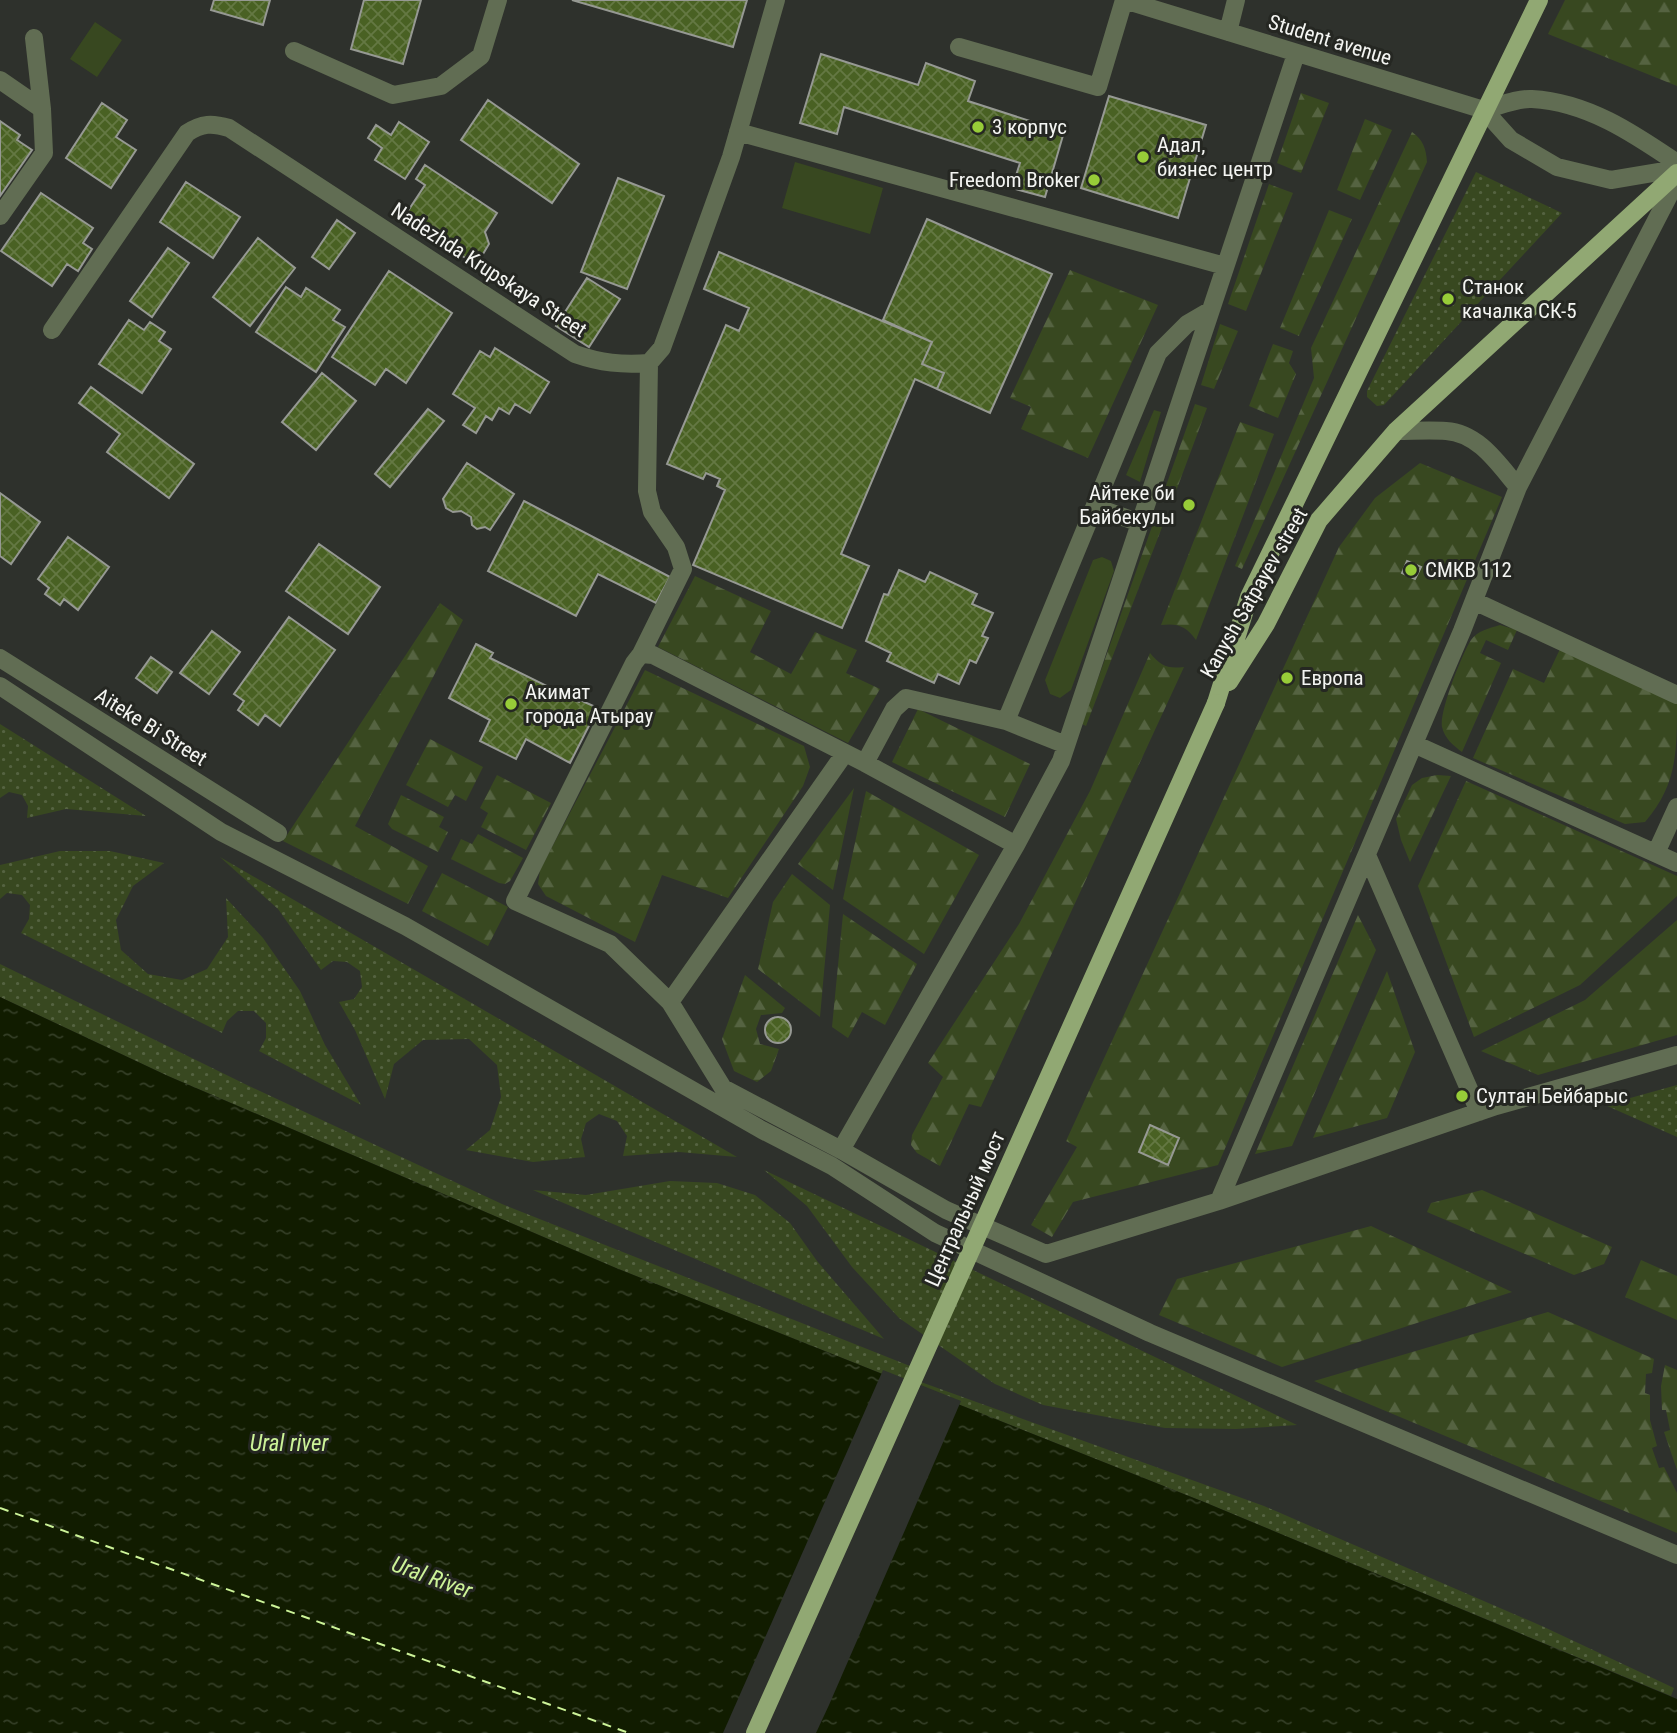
<svg xmlns="http://www.w3.org/2000/svg" width="1677" height="1733" viewBox="0 0 1677 1733" font-family="'Roboto Condensed',sans-serif">
  <style>
    .grass { fill: url(#grass-dots) }
    .forest { fill: url(#forest-firs) }
    .park { fill: #384820 }
    .water { fill: url(#water-ripples) }
    .pier { fill: #2e312c }
    .lines { fill: none; stroke-linecap: round; stroke-linejoin: round }
    .ferry { stroke: #ccf398; stroke-width: 2; stroke-dasharray: 9 7; stroke-linecap: butt }
    .building { fill: url(#building-cross-hatch); stroke: #969993; stroke-width: 2 }
    .minor { stroke: #616d53; stroke-width: 18 }
    .major { stroke: #91a873; stroke-width: 18 }
    .major-bridge { stroke: #91a873; stroke-width: 18 }
    .poi-dot { fill: #97cc38; stroke: #252722; stroke-width: 2.5 }
    .labels { text-anchor: middle; stroke-width: 6; stroke-linejoin: round; paint-order: stroke }
    .street-label { font-size: 21px; fill: #f4f5f2; stroke: #252722 }
    .poi-label { font-size: 21px; fill: #f4f5f2; stroke: #252722; text-anchor: start }
    .water-label { font-size: 23px; font-style: italic; fill: #ccf398; stroke: #252722 }
  </style>
  <defs>
    <pattern id="grass-dots" width="8" height="8" patternUnits="userSpaceOnUse" patternTransform="scale(1.75)"><rect width="8" height="8" fill="#384820"/><path d="M2 2h.1M6 6h.1" fill="none" stroke="#556341" stroke-width="1.8" stroke-linecap="round"/></pattern>
    <pattern id="forest-firs" width="22" height="20" patternUnits="userSpaceOnUse" patternTransform="scale(1.75)"><rect width="22" height="20" fill="#384820"/><path d="M5 1l3.5 6h-7zM16 11l3.5 6h-7z" fill="#556341"/></pattern>
    <pattern id="water-ripples" width="26" height="14" patternUnits="userSpaceOnUse" patternTransform="scale(1.75)"><rect width="26" height="14" fill="#111c00"/><path d="M2 4q2-2 4 0t4 0M15 11q2-2 4 0t4 0" fill="none" stroke="#343e26"/></pattern>
    <pattern id="building-cross-hatch" width="8" height="8" patternUnits="userSpaceOnUse" patternTransform="scale(1.75)"><rect width="8" height="8" fill="#496123"/><path d="M0 0l8 8M0 8l8-8" fill="none" stroke="#647843"/></pattern>
  </defs>
  <rect width="100%" height="100%" fill="#2e312c"/>
  <path class="grass" d="M 1476,172 L 1562,213 L 1384,405 L 1377,406 L 1367,397 L 1367,391 Z
    M 0,724 L 146,816 L 66,809 L 27,818 L 28,806 L 22,795 L 9,792 L 0,798 Z
    M 60,851 L 110,851 L 164,863 L 133,886 L 116,920 L 121,950 L 148,974 L 182,980 L 207,969 L 228,937 L 226,898 L 263,938 L 300,991 L 325,1045 L 361,1105 L 259,1051 L 266,1038 L 266,1023 L 254,1011 L 238,1011 L 227,1021 L 222,1033 L 21,933 L 29,919 L 30,905 L 22,895 L 7,893 L 0,899 L 0,865 Z
    M 220,857 L 737,1157 L 679,1152 L 623,1156 L 627,1136 L 617,1121 L 599,1114 L 586,1123 L 581,1139 L 585,1157 L 533,1162 L 466,1150 L 490,1130 L 501,1097 L 497,1065 L 469,1039 L 423,1040 L 394,1064 L 385,1099 L 355,1030 L 339,1002 L 354,999 L 362,987 L 360,971 L 347,962 L 333,961 L 321,970 L 278,909 Z
    M 0,964 L 249,1086 L 502,1204 L 910,1366 L 907,1377 L 1264,1506 L 1544,1627 L 1674,1688 L 1671,1696 L 1204,1502 L 616,1268 L 168,1076 L 0,997 Z
    M 1677,1085 L 1677,1137 L 1605,1105 Z
    M 764,1170 L 1297,1425 L 1236,1429 L 1165,1428 L 1043,1405 L 995,1384 L 899,1318 L 852,1267 L 807,1206 Z
    M 670,1181 L 717,1183 L 755,1195 L 790,1223 L 817,1261 L 884,1339 L 533,1190 L 586,1195 Z"/>
  <path class="forest" d="M 1565,0 L 1677,0 L 1677,86 L 1548,34 Z
    M 1301,93 L 1329,103 L 1301,173 L 1277,163 Z
    M 1365,119 L 1392,130 L 1360,200 L 1337,190 Z
    M 1412,132 C 1423,140 1426,148 1427,162 L 1242,569 L 1235,566 L 1314,378 L 1311,348 Z
    M 1269,184 L 1293,193 L 1246,311 L 1228,304 Z
    M 1329,210 L 1352,219 L 1299,336 L 1280,328 Z
    M 1070,270 L 1158,305 L 1088,458 L 1021,429 L 1031,407 L 1010,398 Z
    M 1220,324 L 1238,331 L 1214,389 L 1201,385 Z
    M 1273,344 L 1293,351 L 1289,363 L 1296,374 L 1278,418 L 1249,406 Z
    M 1195,404 L 1207,408 L 1172,502 L 1162,497 Z
    M 1240,422 L 1274,434 L 1196,640 C 1186,626 1178,623 1161,625 Z
    M 1420,463 L 1502,497 L 1218,1165 L 1073,1202 L 1052,1237 L 1031,1225 L 1077,1147 L 1066,1141 L 1339,547 L 1375,498 Z
    M 1155,518 L 1164,522 L 1086,726 L 1082,724 Z
    M 695,576 L 771,611 L 750,652 L 791,674 L 815,632 L 857,650 L 846,673 L 880,689 L 848,743 L 658,647 Z
    M 440,603 L 463,620 L 355,826 L 428,866 L 408,904 L 283,841 Z
    M 1500,625 L 1517,630 L 1508,650 L 1486,640 L 1480,653 L 1501,663 L 1462,752 C 1453,745 1445,739 1442,727 C 1439,712 1462,654 1471,640 C 1477,631 1490,628 1500,625 Z
    M 1560,649 L 1677,703 C 1677,752 1677,785 1645,822 L 1625,824 L 1473,758 L 1513,669 L 1544,683 Z
    M 1150,653 C 1161,666 1167,669 1184,667 L 981,1107 L 969,1104 L 940,1166 L 917,1153 L 911,1145 L 912,1135 L 943,1077 L 928,1063 L 1019,924 L 1090,791 Z
    M 645,670 L 804,746 L 810,767 L 803,786 L 728,898 L 662,875 L 635,942 L 546,896 L 538,884 L 540,870 Z
    M 918,709 L 1030,764 L 1005,817 L 892,762 Z
    M 430,739 L 483,767 L 466,801 L 455,795 L 448,807 L 406,785 Z
    M 497,775 L 551,803 L 526,850 L 481,827 L 488,813 L 480,808 Z
    M 1437,775 L 1451,776 L 1410,862 L 1401,840 L 1396,819 L 1412,785 L 1422,778 Z
    M 1466,781 L 1677,876 L 1677,896 L 1580,985 L 1474,1037 L 1418,886 Z
    M 854,788 L 833,890 L 798,864 Z
    M 866,791 L 979,855 L 924,954 L 843,899 Z
    M 401,795 L 444,817 L 439,827 L 448,832 L 438,852 L 392,829 L 388,824 Z
    M 478,834 L 523,858 L 510,881 L 505,884 L 499,883 L 451,859 L 461,839 L 472,844 Z
    M 442,873 L 508,907 L 488,946 L 422,911 Z
    M 792,874 L 830,905 L 820,1017 L 758,969 L 773,902 Z
    M 843,914 L 917,964 L 885,1025 L 862,1012 L 848,1038 L 832,1027 Z
    M 1358,915 L 1376,950 L 1292,1146 L 1255,1154 Z
    M 1677,920 L 1677,1035 L 1538,1075 L 1481,1051 L 1585,1000 Z
    M 1387,971 L 1415,1052 L 1387,1118 L 1313,1138 Z
    M 745,975 L 785,1008 L 782,1013 L 761,1015 L 756,1029 L 760,1044 L 779,1049 L 771,1071 L 757,1082 L 734,1071 L 722,1039 Z
    M 1482,1190 L 1612,1247 L 1604,1264 L 1574,1275 L 1427,1212 L 1431,1203 Z
    M 1371,1226 L 1512,1292 L 1282,1367 L 1159,1315 L 1177,1279 Z
    M 1641,1260 L 1677,1276 L 1677,1320 L 1625,1297 Z
    M 1548,1312 L 1654,1359 L 1652,1373 L 1646,1374 L 1645,1393 L 1650,1395 L 1650,1420 L 1657,1446 L 1652,1448 L 1659,1468 L 1664,1467 L 1677,1493 L 1677,1533 L 1314,1381 Z
    M 1665,1365 L 1677,1370 L 1677,1470 L 1664,1432 L 1670,1430 L 1666,1410 L 1662,1410 L 1661,1386 Z"/>
  <path class="park" d="M 95,22 L 122,40 L 97,77 L 70,59 Z
    M 795,162 L 883,188 L 870,234 L 782,208 Z
    M 1154,410 L 1161,412 L 1140,482 L 1126,475 Z
    M 1102,557 L 1111,561 L 1114,571 L 1071,690 L 1060,698 L 1050,694 L 1045,680 L 1093,560 Z"/>
  <path class="water" d="M 0,997 L 168,1076 L 616,1268 L 1204,1502 L 1677,1699 L 1677,1733 L 0,1733 Z"/>
  <path class="pier" d="M 883,1370 L 961,1401 L 829,1705 L 816,1733 L 723,1733 Z"/>
  <g class="lines">
    <path class="ferry" d="M 0,1508 L 629,1733"/>
  </g>
  <path class="building" d="M 214,0 L 270,0 L 263,25 L 211,10 Z
    M 364,0 L 421,0 L 403,64 L 351,49 Z
    M 572,0 L 747,0 L 733,47 Z
    M 821,54 L 918,85 L 926,63 L 975,81 L 968,101 L 1064,132 L 1045,197 L 1012,188 L 1020,163 L 844,107 L 837,134 L 800,123 Z
    M 1109,96 L 1206,125 L 1178,218 L 1081,188 Z
    M 488,100 L 579,164 L 552,203 L 461,140 Z
    M 102,103 L 127,120 L 116,137 L 136,150 L 111,188 L 66,158 Z
    M 0,121 L 20,135 L 17,140 L 32,150 L 0,196 Z
    M 399,122 L 429,142 L 405,179 L 375,160 L 382,148 L 368,138 L 376,125 L 391,135 Z
    M 425,165 L 497,213 L 485,232 L 489,244 L 480,259 L 467,259 L 404,217 L 425,185 L 416,179 Z
    M 618,178 L 664,196 L 627,289 L 581,272 Z
    M 186,182 L 240,217 L 213,258 L 160,222 Z
    M 41,193 L 93,228 L 83,243 L 92,249 L 78,271 L 67,264 L 52,286 L 1,251 Z
    M 927,219 L 1052,274 L 990,413 L 937,389 L 944,373 L 922,364 L 932,342 L 883,320 Z
    M 337,220 L 355,233 L 329,269 L 312,257 Z
    M 258,238 L 295,268 L 250,326 L 213,297 Z
    M 168,248 L 189,263 L 152,317 L 130,301 Z
    M 719,252 L 932,342 L 922,364 L 944,373 L 937,389 L 915,379 L 841,554 L 869,566 L 842,628 L 693,565 L 725,490 L 717,486 L 720,479 L 706,473 L 703,479 L 667,464 L 726,325 L 739,331 L 749,308 L 704,289 Z
    M 389,271 L 452,313 L 406,383 L 386,369 L 375,385 L 332,357 Z
    M 587,278 L 620,299 L 589,347 L 556,326 Z
    M 286,287 L 301,297 L 306,288 L 340,310 L 333,320 L 345,327 L 316,372 L 256,332 Z
    M 129,320 L 144,330 L 150,322 L 165,332 L 159,341 L 171,349 L 142,393 L 99,364 Z
    M 495,348 L 549,382 L 530,413 L 515,404 L 509,414 L 499,408 L 492,420 L 486,416 L 476,433 L 463,425 L 475,408 L 453,394 L 480,351 L 490,357 Z
    M 322,373 L 356,401 L 316,450 L 282,422 Z
    M 91,387 L 194,464 L 169,498 L 107,452 L 120,434 L 79,403 Z
    M 428,409 L 444,421 L 390,487 L 375,474 Z
    M 467,463 L 514,494 L 490,530 L 485,527 L 477,529 L 472,525 L 471,517 L 461,511 L 453,512 L 446,508 L 443,499 Z
    M 0,493 L 40,522 L 11,564 L 0,556 Z
    M 524,501 L 670,577 L 656,603 L 598,574 L 576,616 L 488,571 Z
    M 68,537 L 109,567 L 78,610 L 64,599 L 60,605 L 45,594 L 49,588 L 38,579 Z
    M 319,544 L 380,587 L 348,634 L 286,591 Z
    M 1407,561 L 1421,567 L 1415,579 L 1402,573 Z
    M 899,570 L 925,582 L 930,572 L 977,594 L 972,604 L 993,613 L 982,636 L 988,638 L 976,663 L 970,660 L 959,684 L 938,674 L 934,683 L 887,661 L 891,653 L 866,641 L 884,594 L 888,595 Z
    M 289,617 L 335,650 L 280,726 L 265,715 L 258,725 L 238,710 L 244,701 L 234,694 Z
    M 212,631 L 240,652 L 209,694 L 180,673 Z
    M 476,644 L 493,653 L 490,658 L 579,702 L 580,700 L 598,708 L 570,763 L 526,739 L 516,759 L 480,741 L 490,720 L 449,698 Z
    M 151,657 L 172,672 L 157,693 L 136,678 Z
    M765 1030a13 13 0 1 1 26 0a13 13 0 1 1-26 0Z
    M 1150,1125 L 1179,1138 L 1168,1165 L 1139,1152 Z"/>
  <g class="lines">
    <path class="minor" d="M 1228,32 L 1236,0
      M 959,47 L 1098,87 L 1124,0 L 1484,110
      M 294,51 L 393,95 L 441,86 L 481,56 L 498,0
      M 0,80 L 42,109
      M 738,132 L 1225,266
      M 1677,163 C 1633,133 1587,102 1532,99 C 1517,98 1499,106 1484,110 L 1511,140 L 1557,167 L 1611,180 L 1677,169
      M 0,216 L 44,153 L 42,109 L 34,38
      M 1211,310 L 1187,324 L 1158,353 L 1006,721 L 906,698 L 894,709 L 865,763 L 653,655 L 641,654 L 634,663 L 515,901 L 610,944 L 670,1002 L 723,1088 L 841,1150 L 946,1210 L 1046,1254 L 1219,1201 L 1496,1106 L 1677,1055
      M 52,330 L 187,133 C 202,123 212,123 229,128 L 575,354 C 601,363 622,365 649,363 L 662,348 L 731,157 L 776,0
      M 1396,431 C 1413,431 1430,430 1446,431 C 1479,433 1499,465 1518,487
      M 1095,507 L 1140,523
      M 1474,601 L 1677,695
      M 641,654 L 683,569 L 676,547 L 652,512 L 647,491 L 649,363
      M 0,658 L 278,833
      M 0,686 L 221,832 L 405,926 L 762,1130 L 832,1166 L 935,1233 L 1150,1333 L 1677,1555
      M 1006,721 L 1066,745
      M 1414,744 L 1677,863
      M 865,763 L 1016,845
      M 1656,853 L 1677,807
      M 1367,855 L 1479,1112
      M 670,1002 L 845,753
      M 841,1150 L 1016,845 L 1061,761 L 1296,54
      M 1219,1201 L 1462,631 L 1518,487 L 1677,180"/>
    <path class="major" d="M 1229,682 L 1266,624 L 1319,520 L 1396,431 L 1677,173
      M 1216,703 L 1249,597 L 1539,0"/>
    <path class="major-bridge" d="M 755,1733 L 1216,703"/>
  </g>
  <g class="poi-dot">
    <circle cx="978" cy="127" r="7"/>
    <circle cx="1143" cy="157" r="7"/>
    <circle cx="1094" cy="180" r="7"/>
    <circle cx="1448" cy="299" r="7"/>
    <circle cx="1189" cy="505" r="7"/>
    <circle cx="1411" cy="570" r="7"/>
    <circle cx="1287" cy="678" r="7"/>
    <circle cx="511" cy="704" r="7"/>
    <circle cx="1462" cy="1096" r="7"/>
  </g>
  <g class="labels">
    <g class="street-label">
      <text transform="translate(1330 40) rotate(17)" y="7">Student avenue</text>
      <text transform="translate(489 270) rotate(33)" y="7">Nadezhda Krupskaya Street</text>
      <text transform="translate(1254 593) rotate(-60)" y="7">Kanysh Satpayev street</text>
      <text transform="translate(151 727) rotate(32)" y="7">Aiteke Bi Street</text>
      <text transform="translate(965 1209) rotate(-66)" y="7">Центральный мост</text>
    </g>
    <g class="poi-label">
      <text x="992" y="134">3 корпус</text>
      <text x="1157" y="152">Адал,<tspan x="1157" dy="24">бизнес центр</tspan></text>
      <text x="1080" y="187" text-anchor="end">Freedom Broker</text>
      <text x="1462" y="294">Станок<tspan x="1462" dy="24">качалка СК-5</tspan></text>
      <text x="1175" y="500" text-anchor="end">Айтеке би<tspan x="1175" dy="24">Байбекулы</tspan></text>
      <text x="1425" y="577">СМКВ 112</text>
      <text x="1301" y="685">Европа</text>
      <text x="525" y="699">Акимат<tspan x="525" dy="24">города Атырау</tspan></text>
      <text x="1476" y="1103">Султан Бейбарыс</text>
    </g>
    <g class="water-label">
      <text x="289" y="1451">Ural river</text>
      <text transform="translate(432 1577) rotate(20)" y="8">Ural River</text>
    </g>
  </g>
</svg>
